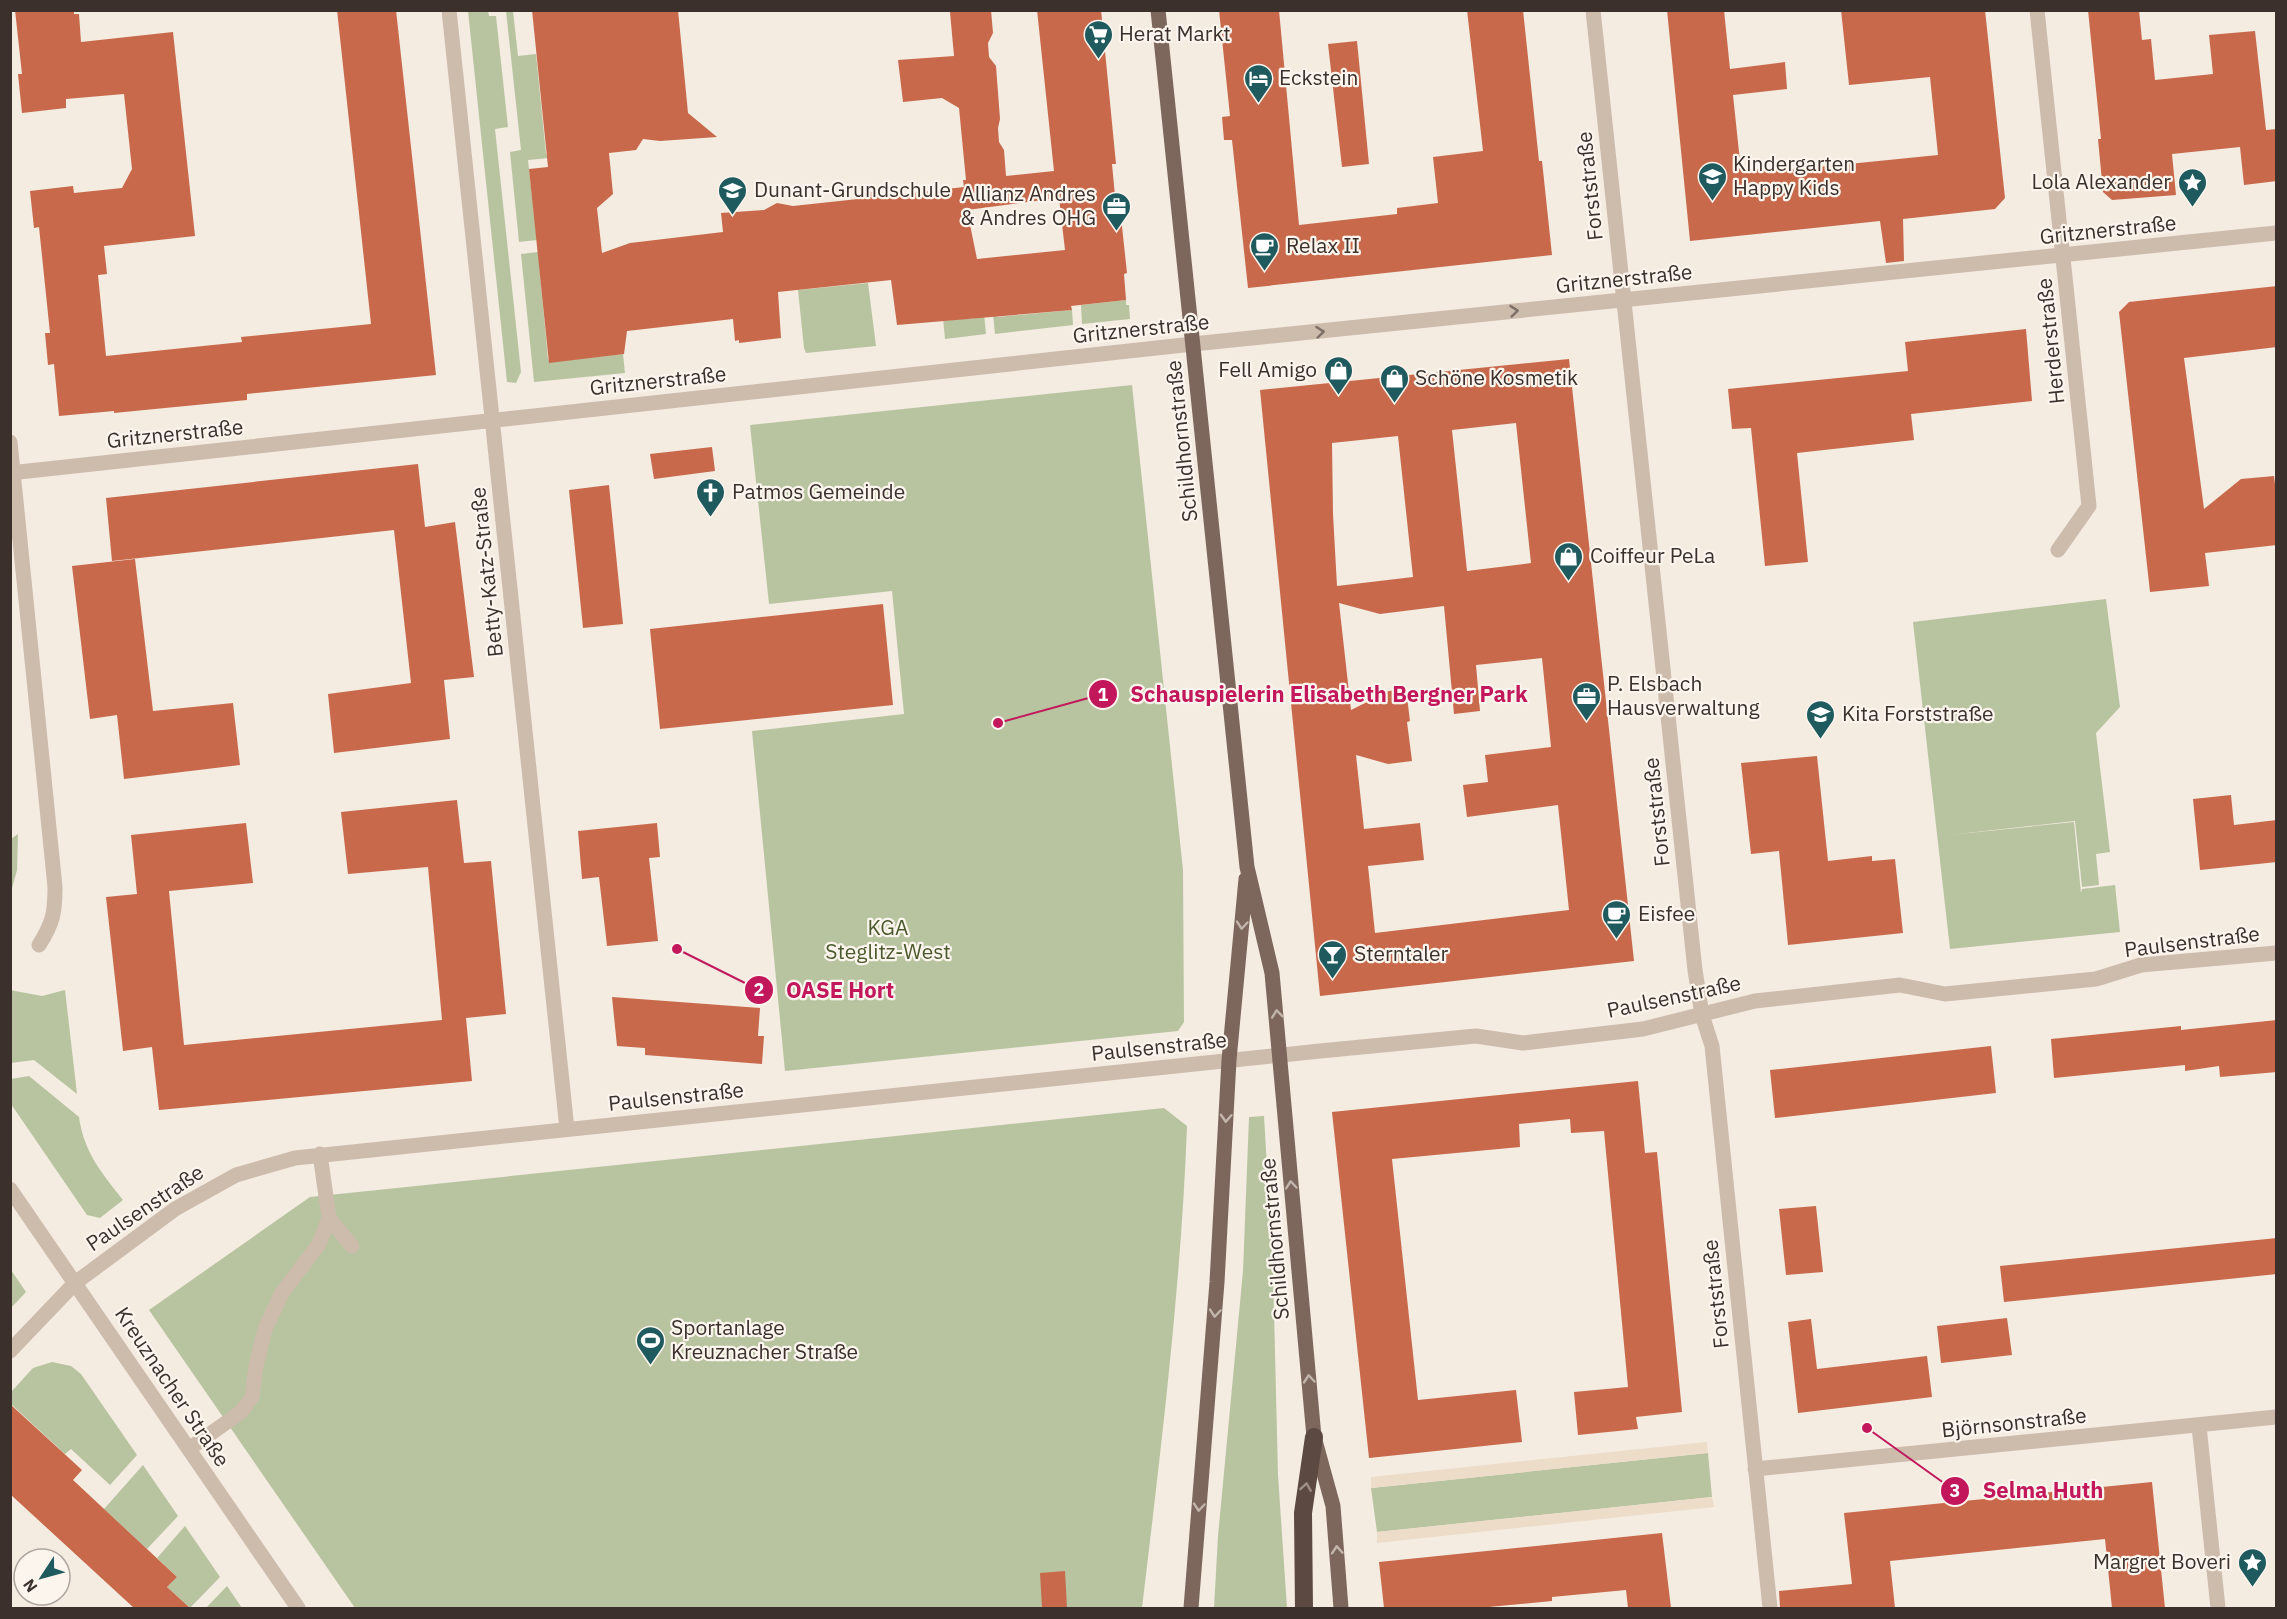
<svg xmlns="http://www.w3.org/2000/svg" width="2287" height="1619" viewBox="0 0 2287 1619" font-family="'IBM Plex Sans',sans-serif">
  <style>
    .green { fill: #b8c4a0 }
    .plaza { fill: #ecdcc8 }
    .building { fill: #c8694b; fill-rule: evenodd }
    .lines { fill: none; stroke-linecap: round; stroke-linejoin: round }
    .minor { stroke: #cdbbac; stroke-width: 15 }
    .major { stroke: #7d675c; stroke-width: 15 }
    .highway { stroke: #5c4a42; stroke-width: 18 }
    .oneway { stroke: #7d6f65 }
    .oneway2 { stroke: #c2b5ac }
    .oneway3 { stroke: #9c8e87 }
    .labels { text-anchor: middle; stroke-width: 4.5; stroke-linejoin: round; paint-order: stroke }
    .poi-label { font-size: 21px; fill: #3b302b; stroke: #fbf5ee; text-anchor: start }
    .street-label { font-size: 21px; fill: #3b302b; stroke: #fbf5ee }
    .park-label { font-size: 21px; fill: #4a5a2e; stroke: #fbf5ee }
    .leader { fill: none; stroke: #c2185b; stroke-width: 2 }
    .callout-dot { fill: #c2185b; stroke: #fbf5ee; stroke-width: 2 }
    .mark-label { font-size: 18px; text-anchor: middle; font-weight: bold; fill: #fff }
    .callout-label { font-size: 22px; text-anchor: middle; font-weight: bold; fill: #c2185b; stroke: #fbf5ee; stroke-width: 4.5; stroke-linejoin: round; paint-order: stroke }
  </style>
  <rect width="100%" height="100%" fill="#f4ebe1"/>
  <path class="green" d="M 468,11 L 488,11 L 489,16 L 496,16 L 508,127 L 495,129 L 521,372 L 516,383 L 507,382 Z
    M 506,11 L 513,11 L 518,56 L 536,54 L 546,154 L 549,158 L 528,160 L 537,240 L 519,242 L 510,152 L 521,150 Z
    M 538,252 L 548,359 L 552,362 L 623,354 L 625,373 L 534,382 L 521,254 Z
    M 868,283 L 876,346 L 806,353 L 804,348 L 798,290 Z
    M 1126,300 L 1126,305 L 1129,305 L 1130,319 L 1082,324 L 1081,305 Z
    M 1072,310 L 1073,325 L 995,334 L 993,314 L 996,313 L 997,317 Z
    M 982,314 L 984,314 L 986,334 L 945,339 L 943,318 L 972,319 Z
    M 1132,385 L 1183,870 L 1184,1022 L 1178,1031 L 785,1071 L 752,731 L 904,714 L 892,591 L 769,604 L 750,425 Z
    M 2106,599 L 2120,707 L 2096,733 L 2110,852 L 2096,854 L 2099,885 L 2082,887 L 2075,821 L 1949,835 L 2074,822 L 2081,893 L 2082,889 L 2115,885 L 2120,932 L 1950,949 L 1913,622 Z
    M 18,834 L 17,870 L 11,892 L 11,839 Z
    M 10,990 L 42,996 L 65,990 L 77,1094 L 34,1060 L 11,1063 Z
    M 29,1076 L 79,1117 C 84,1153 102,1173 123,1200 L 100,1218 L 87,1215 L 11,1104 L 11,1079 Z
    M 1164,1108 L 1187,1126 C 1181,1288 1161,1448 1142,1608 L 355,1608 L 149,1310 L 310,1197 Z
    M 1264,1116 L 1273,1271 L 1278,1475 L 1287,1608 L 1214,1608 L 1218,1536 L 1243,1271 L 1249,1117 Z
    M 11,1270 L 26,1292 L 11,1308 L 10,1308 Z
    M 52,1362 L 71,1366 L 81,1374 L 137,1455 L 110,1485 L 71,1449 L 65,1454 L 11,1404 L 11,1392 L 33,1368 Z
    M 1708,1453 L 1712,1497 L 1377,1532 L 1371,1488 Z
    M 143,1465 L 178,1516 L 147,1549 L 104,1509 Z
    M 185,1526 L 220,1577 L 190,1608 L 167,1587 L 177,1577 L 157,1558 Z
    M 227,1586 L 242,1608 L 206,1608 Z"/>
  <path class="plaza" d="M 1707,1442 L 1708,1453 L 1371,1488 L 1371,1477 Z
    M 1712,1497 L 1714,1507 L 1377,1543 L 1377,1532 Z"/>
  <path class="building" d="M 15,10 L 74,10 L 74,14 L 79,14 L 81,42 L 173,32 L 195,236 L 104,246 L 107,274 L 98,275 L 106,356 L 242,342 L 241,337 L 371,324 L 337,10 L 396,10 L 436,375 L 247,394 L 247,400 L 114,413 L 114,411 L 59,416 L 54,364 L 48,365 L 45,333 L 50,333 L 39,227 L 34,228 L 30,191 L 73,186 L 74,193 L 122,188 L 132,169 L 124,94 L 66,99 L 66,108 L 22,113 L 18,74 L 22,74 Z
    M 532,10 L 678,10 L 688,113 L 717,137 L 660,141 L 643,139 L 636,150 L 609,153 L 613,194 L 597,208 L 602,253 L 630,243 L 723,232 L 721,213 L 764,210 L 777,203 L 793,206 L 858,199 L 869,191 L 884,196 L 964,187 L 963,180 L 966,180 L 959,108 L 942,98 L 903,102 L 898,60 L 954,56 L 950,12 L 991,10 L 993,33 L 988,43 L 989,57 L 996,66 L 1000,119 L 998,128 L 999,142 L 1004,150 L 1006,176 L 1054,171 L 1037,10 L 1101,10 L 1116,164 L 1112,164 L 1117,217 L 1121,217 L 1127,273 L 1124,274 L 1126,300 L 1071,306 L 1072,310 L 897,325 L 891,280 L 778,292 L 781,338 L 739,343 L 739,340 L 735,341 L 733,319 L 627,331 L 624,354 L 549,363 L 529,169 L 548,167 ZM 1059,198 L 1065,250 L 977,259 L 967,210 Z
    M 1219,10 L 1279,10 L 1299,225 L 1397,214 L 1397,208 L 1438,203 L 1433,157 L 1483,151 L 1467,10 L 1523,10 L 1539,161 L 1542,161 L 1552,255 L 1248,288 L 1232,140 L 1224,140 L 1222,117 L 1230,116 Z
    M 1667,10 L 1724,10 L 1730,69 L 1785,62 L 1787,89 L 1733,95 L 1741,171 L 1789,166 L 1789,170 L 1938,155 L 1930,77 L 1849,85 L 1841,10 L 1985,10 L 2005,198 L 1995,209 L 1903,219 L 1904,261 L 1886,263 L 1880,221 L 1690,241 Z
    M 2088,10 L 2139,10 L 2142,40 L 2151,39 L 2155,80 L 2213,74 L 2209,35 L 2255,31 L 2266,130 L 2277,129 L 2277,181 L 2244,185 L 2240,147 L 2172,154 L 2176,195 L 2112,200 L 2103,192 L 2098,139 L 2101,139 Z
    M 1357,41 L 1369,164 L 1342,167 L 1328,44 Z
    M 2277,286 L 2277,347 L 2184,358 L 2204,509 L 2241,479 L 2274,476 L 2277,500 L 2277,545 L 2205,553 L 2209,586 L 2150,592 L 2119,312 L 2129,302 Z
    M 2026,329 L 2032,401 L 1911,414 L 1914,440 L 1797,453 L 1808,562 L 1765,566 L 1751,428 L 1732,429 L 1728,389 L 1908,371 L 1905,342 Z
    M 1569,359 L 1634,961 L 1320,996 L 1260,390 ZM 1516,423 L 1531,563 L 1467,571 L 1452,430 ZM 1398,436 L 1413,577 L 1337,586 L 1333,514 L 1332,443 ZM 1339,603 L 1380,614 L 1444,606 L 1454,714 L 1480,711 L 1476,665 L 1542,658 L 1551,747 L 1485,755 L 1488,782 L 1463,785 L 1467,817 L 1558,805 L 1569,910 L 1375,933 L 1368,866 L 1424,860 L 1420,823 L 1364,829 L 1356,755 L 1388,764 L 1412,761 L 1407,722 L 1410,721 L 1406,689 L 1389,691 L 1351,710 Z
    M 712,447 L 715,471 L 654,479 L 650,454 Z
    M 418,464 L 425,527 L 455,522 L 474,677 L 444,680 L 450,739 L 334,753 L 328,694 L 411,683 L 394,530 L 112,561 L 106,498 Z
    M 609,485 L 623,624 L 583,628 L 569,490 Z
    M 135,559 L 153,711 L 233,703 L 240,765 L 124,779 L 117,715 L 90,719 L 72,566 Z
    M 883,604 L 893,705 L 660,729 L 650,629 Z
    M 1817,756 L 1828,861 L 1872,856 L 1872,861 L 1895,859 L 1903,933 L 1788,945 L 1779,851 L 1751,854 L 1741,763 Z
    M 2231,795 L 2234,825 L 2277,820 L 2277,862 L 2200,870 L 2193,799 Z
    M 457,800 L 464,863 L 491,861 L 506,1014 L 466,1018 L 472,1081 L 159,1110 L 152,1047 L 123,1051 L 106,897 L 137,894 L 131,835 L 246,823 L 253,883 L 169,891 L 184,1045 L 442,1020 L 428,867 L 348,874 L 341,812 Z
    M 657,823 L 660,857 L 649,858 L 658,941 L 607,946 L 599,877 L 582,879 L 578,831 Z
    M 612,997 L 760,1008 L 758,1036 L 764,1036 L 762,1064 L 645,1055 L 645,1048 L 617,1046 Z
    M 2277,1020 L 2277,1072 L 2220,1077 L 2219,1066 L 2185,1071 L 2185,1065 L 2054,1078 L 2051,1039 L 2181,1026 L 2181,1030 Z
    M 1991,1046 L 1996,1093 L 1775,1118 L 1770,1070 Z
    M 1638,1081 L 1645,1153 L 1657,1152 L 1682,1412 L 1636,1417 L 1638,1429 L 1578,1435 L 1574,1392 L 1628,1387 L 1604,1131 L 1571,1133 L 1570,1119 L 1519,1124 L 1520,1147 L 1392,1159 L 1418,1400 L 1516,1390 L 1522,1442 L 1369,1458 L 1332,1112 Z
    M 1816,1206 L 1823,1272 L 1786,1275 L 1779,1209 Z
    M 2277,1238 L 2277,1274 L 2004,1302 L 2000,1266 Z
    M 2007,1318 L 2012,1355 L 1941,1363 L 1937,1326 Z
    M 1811,1319 L 1817,1369 L 1927,1356 L 1932,1397 L 1798,1413 L 1788,1322 Z
    M 10,1404 L 82,1470 L 73,1480 L 177,1577 L 167,1587 L 190,1608 L 134,1608 L 10,1494 Z
    M 2152,1482 L 2165,1608 L 2112,1608 L 2105,1539 L 1890,1561 L 1895,1608 L 1780,1608 L 1779,1591 L 1852,1584 L 1844,1513 Z
    M 1662,1533 L 1671,1608 L 1628,1608 L 1626,1590 L 1552,1597 L 1552,1601 L 1478,1608 L 1384,1608 L 1379,1562 Z
    M 1065,1571 L 1067,1608 L 1042,1608 L 1040,1573 Z"/>
  <g class="lines">
    <path class="minor" d="M 449,10 L 567,1129
      M 1593,10 L 1695,970 L 1702,1015 L 1712,1046 L 1770,1608
      M 2037,10 L 2089,506 L 2058,550
      M 10,442 L 55,887 C 55,913 53,923 39,945
      M 10,473 L 1193,344 L 2276,233
      M 10,1189 L 298,1608
      M 329,1218 L 352,1246
      M 10,1351 L 75,1283 L 175,1209 L 236,1175 L 295,1158 L 1320,1051 L 1476,1036 L 1523,1043 L 1643,1029 L 1755,1001 L 1900,985 L 1945,994 L 2096,979 L 2141,965 L 2276,953
      M 2199,1426 L 2218,1608
      M 189,1449 L 241,1412 L 252,1397 L 256,1366 L 265,1329 L 282,1293 L 319,1244 L 329,1218 L 320,1154
      M 1755,1469 L 2276,1417"/>
    <path class="major" d="M 1158,10 L 1247,867 L 1272,973 L 1314,1437 L 1333,1506 L 1341,1608
      M 1191,1608 L 1217,1282 L 1229,1060 L 1246,879"/>
    <path class="highway" d="M 1304,1608 L 1303,1513 L 1314,1437"/>
  </g>
  <defs><path id="oneway-chevron" d="M-2-3.5L2.5 0L-2 3.5" fill="none" stroke-width="1.6" stroke-linecap="round" stroke-linejoin="round" transform="scale(1.5)"/></defs>
  <g class="oneway">
    <use href="#oneway-chevron" transform="translate(1514 311) rotate(-6)"/>
    <use href="#oneway-chevron" transform="translate(1320 332) rotate(-6)"/>
  </g>
  <g class="oneway2">
    <use href="#oneway-chevron" transform="translate(1242 925) rotate(95)"/>
    <use href="#oneway-chevron" transform="translate(1277 1014) rotate(-96)"/>
    <use href="#oneway-chevron" transform="translate(1226 1118) rotate(93)"/>
    <use href="#oneway-chevron" transform="translate(1291 1185) rotate(-95)"/>
    <use href="#oneway-chevron" transform="translate(1215 1313) rotate(95)"/>
    <use href="#oneway-chevron" transform="translate(1309 1379) rotate(-95)"/>
    <use href="#oneway-chevron" transform="translate(1199 1507) rotate(95)"/>
    <use href="#oneway-chevron" transform="translate(1337 1550) rotate(-94)"/>
  </g>
  <use class="oneway3" href="#oneway-chevron" transform="translate(1306 1487) rotate(-81)"/>
  <defs>
    <symbol id="supermarket-pin" viewBox="-11 -11 22 30"><path d="M0 17L-7.5 6A9.5 9.5 0 1 1 7.5 6Z" fill="#1f5a5e" stroke="#fbf5ee"/><path d="M-6-5.5h2.5l.6 2H6L4.5 2H-2.5L-4.4-4H-6ZM-1.5 3.2a1.3 1.3 0 1 0 .1 0ZM3 3.2a1.3 1.3 0 1 0 .1 0Z" fill="#fff"/></symbol>
    <symbol id="hotel-pin" viewBox="-11 -11 22 30"><path d="M0 17L-7.5 6A9.5 9.5 0 1 1 7.5 6Z" fill="#1f5a5e" stroke="#fbf5ee"/><path d="M-6-4.5h1.5V1H6V5H4.5V3h-9V5H-6ZM-4 0a1.8 1.8 0 1 1 3.6 0ZM.5 0V-2.5h3Q6-2.5 6 0Z" fill="#fff"/></symbol>
    <symbol id="school-pin" viewBox="-11 -11 22 30"><path d="M0 17L-7.5 6A9.5 9.5 0 1 1 7.5 6Z" fill="#1f5a5e" stroke="#fbf5ee"/><path d="M0-5L7-2L0 1L-7-2ZM-4 1L0 2.5L4 1V4Q0 6-4 4Z" fill="#fff"/></symbol>
    <symbol id="sight-pin" viewBox="-11 -11 22 30"><path d="M0 17L-7.5 6A9.5 9.5 0 1 1 7.5 6Z" fill="#1f5a5e" stroke="#fbf5ee"/><path d="M0-6L1.8-2.2L6-1.7L2.9 1.2L3.7 5.4L0 3.3L-3.7 5.4L-2.9 1.2L-6-1.7L-1.8-2.2Z" fill="#fff"/></symbol>
    <symbol id="office-pin" viewBox="-11 -11 22 30"><path d="M0 17L-7.5 6A9.5 9.5 0 1 1 7.5 6Z" fill="#1f5a5e" stroke="#fbf5ee"/><path d="M-6-3h4V-5.5h4V-3h4V5H-6ZM-1-4.5V-3h2v-1.5ZM-6 0V1H6V0Z" fill="#fff"/></symbol>
    <symbol id="cafe-pin" viewBox="-11 -11 22 30"><path d="M0 17L-7.5 6A9.5 9.5 0 1 1 7.5 6Z" fill="#1f5a5e" stroke="#fbf5ee"/><path d="M-5.5-4.5H6V0H3Q3 3.5 0 3.5H-2.5Q-5.5 3.5-5.5 0ZM3-3.2v2h1.7v-2ZM-6 4.5H4V6H-6Z" fill="#fff"/></symbol>
    <symbol id="shop-pin" viewBox="-11 -11 22 30"><path d="M0 17L-7.5 6A9.5 9.5 0 1 1 7.5 6Z" fill="#1f5a5e" stroke="#fbf5ee"/><path d="M-5-2.5h2.3a2.7 3.5 0 0 1 5.4 0H5L5.5 6h-11ZM-1.5-2.5h3a1.5 2.3 0 0 0-3 0Z" fill="#fff"/></symbol>
    <symbol id="church-pin" viewBox="-11 -11 22 30"><path d="M0 17L-7.5 6A9.5 9.5 0 1 1 7.5 6Z" fill="#1f5a5e" stroke="#fbf5ee"/><path d="M-1.2-6h2.4v3.5h3.3v2.4h-3.3V6h-2.4V-.1h-3.3v-2.4h3.3Z" fill="#fff"/></symbol>
    <symbol id="bar-pin" viewBox="-11 -11 22 30"><path d="M0 17L-7.5 6A9.5 9.5 0 1 1 7.5 6Z" fill="#1f5a5e" stroke="#fbf5ee"/><path d="M-6-5H6L.8 .8V4.5H3.5V6h-7V4.5H-.8V.8Z" fill="#fff"/></symbol>
    <symbol id="stadium-pin" viewBox="-11 -11 22 30"><path d="M0 17L-7.5 6A9.5 9.5 0 1 1 7.5 6Z" fill="#1f5a5e" stroke="#fbf5ee"/><path d="M0-5a6.5 5 0 1 0 0 10a6.5 5 0 1 0 0-10ZM-3.5-1.8h7v3.6h-7Z" fill="#fff"/></symbol>
  </defs>
  <g fill-rule="evenodd">
    <use href="#supermarket-pin" x="1082" y="18" width="33" height="45"/>
    <use href="#hotel-pin" x="1242" y="62" width="33" height="45"/>
    <use href="#school-pin" x="1696" y="160" width="33" height="45"/>
    <use href="#sight-pin" x="2176" y="166" width="33" height="45"/>
    <use href="#school-pin" x="716" y="174" width="33" height="45"/>
    <use href="#office-pin" x="1100" y="190" width="33" height="45"/>
    <use href="#cafe-pin" x="1248" y="230" width="33" height="45"/>
    <use href="#shop-pin" x="1322" y="354" width="33" height="45"/>
    <use href="#shop-pin" x="1378" y="362" width="33" height="45"/>
    <use href="#church-pin" x="694" y="476" width="33" height="45"/>
    <use href="#shop-pin" x="1552" y="540" width="33" height="45"/>
    <use href="#office-pin" x="1570" y="680" width="33" height="45"/>
    <use href="#school-pin" x="1804" y="698" width="33" height="45"/>
    <use href="#cafe-pin" x="1600" y="898" width="33" height="45"/>
    <use href="#bar-pin" x="1316" y="938" width="33" height="45"/>
    <use href="#stadium-pin" x="634" y="1324" width="33" height="45"/>
    <use href="#sight-pin" x="2236" y="1546" width="33" height="45"/>
  </g>
  <g class="labels">
    <g class="poi-label">
      <text x="1119" y="41">Herat Markt</text>
      <text x="1279" y="85">Eckstein</text>
      <text x="1733" y="171">Kindergarten<tspan x="1733" dy="24">Happy Kids</tspan></text>
      <text x="2171" y="189" text-anchor="end">Lola Alexander</text>
      <text x="754" y="197">Dunant-Grundschule</text>
      <text x="1096" y="201" text-anchor="end">Allianz Andres<tspan x="1096" dy="24">&amp; Andres OHG</tspan></text>
      <text x="1286" y="253">Relax II</text>
      <text x="1317" y="377" text-anchor="end">Fell Amigo</text>
      <text x="1415" y="385">Schöne Kosmetik</text>
      <text x="732" y="499">Patmos Gemeinde</text>
      <text x="1590" y="563">Coiffeur PeLa</text>
      <text x="1607" y="691">P. Elsbach<tspan x="1607" dy="24">Hausverwaltung</tspan></text>
      <text x="1842" y="721">Kita Forststraße</text>
      <text x="1638" y="921">Eisfee</text>
      <text x="1354" y="961">Sterntaler</text>
      <text x="671" y="1335">Sportanlage<tspan x="671" dy="24">Kreuznacher Straße</tspan></text>
      <text x="2231" y="1569" text-anchor="end">Margret Boveri</text>
    </g>
    <g class="street-label">
      <text transform="translate(1590 186) rotate(-96)" y="7">Forststraße</text>
      <text transform="translate(2108 230) rotate(-6)" y="7">Gritznerstraße</text>
      <text transform="translate(1624 279) rotate(-6)" y="7">Gritznerstraße</text>
      <text transform="translate(1141 329) rotate(-6)" y="7">Gritznerstraße</text>
      <text transform="translate(2051 341) rotate(-96)" y="7">Herderstraße</text>
      <text transform="translate(658 381) rotate(-6)" y="7">Gritznerstraße</text>
      <text transform="translate(175 434) rotate(-6)" y="7">Gritznerstraße</text>
      <text transform="translate(1182 441) rotate(-96)" y="7">Schildhornstraße</text>
      <text transform="translate(487 572) rotate(-96)" y="7">Betty-Katz-Straße</text>
      <text transform="translate(1657 812) rotate(-96)" y="7">Forststraße</text>
      <text transform="translate(2192 942) rotate(-7)" y="7">Paulsenstraße</text>
      <text transform="translate(1674 997) rotate(-12)" y="7">Paulsenstraße</text>
      <text transform="translate(1159 1047) rotate(-6)" y="7">Paulsenstraße</text>
      <text transform="translate(676 1097) rotate(-6)" y="7">Paulsenstraße</text>
      <text transform="translate(145 1208) rotate(-34)" y="7">Paulsenstraße</text>
      <text transform="translate(1275 1239) rotate(-95)" y="7">Schildhornstraße</text>
      <text transform="translate(1716 1294) rotate(-96)" y="7">Forststraße</text>
      <text transform="translate(172 1387) rotate(56)" y="7">Kreuznacher Straße</text>
      <text transform="translate(2014 1423) rotate(-6)" y="7">Björnsonstraße</text>
    </g>
    <g class="park-label">
      <text x="888" y="935">KGA<tspan x="888" dy="24">Steglitz-West</tspan></text>
    </g>
  </g>
  <path class="leader" d="M998 723L1103 694M677 949L759 990M1867 1428L1955 1491"/>
  <g class="callout-dot">
    <circle cx="998" cy="723" r="6"/>
    <circle cx="677" cy="949" r="6"/>
    <circle cx="1867" cy="1428" r="6"/>
    <circle cx="1103" cy="694" r="15"/>
    <circle cx="759" cy="990" r="15"/>
    <circle cx="1955" cy="1491" r="15"/>
  </g>
  <g class="mark-label">
    <text x="1103" y="701">1</text>
    <text x="759" y="996">2</text>
    <text x="1955" y="1497">3</text>
  </g>
  <g class="callout-label">
    <text x="1329" y="702">Schauspielerin Elisabeth Bergner Park</text>
    <text x="840" y="998">OASE Hort</text>
    <text x="2043" y="1498">Selma Huth</text>
  </g>
  <rect width="2287" height="1619" fill="none" stroke="#3b302b" stroke-width="24"/>
  <g transform="translate(42 1577) rotate(234)"><circle r="28" fill="#fbf5ee" stroke="#aea6a0" stroke-width="1.5"/>
  <path d="M0-4.5L10 22L0 15L-10 22Z" fill="#1f5a5e"/>
  <text y="-9" font-size="16" font-weight="bold" text-anchor="middle" fill="#3b302b">N</text>
  </g>
</svg>
